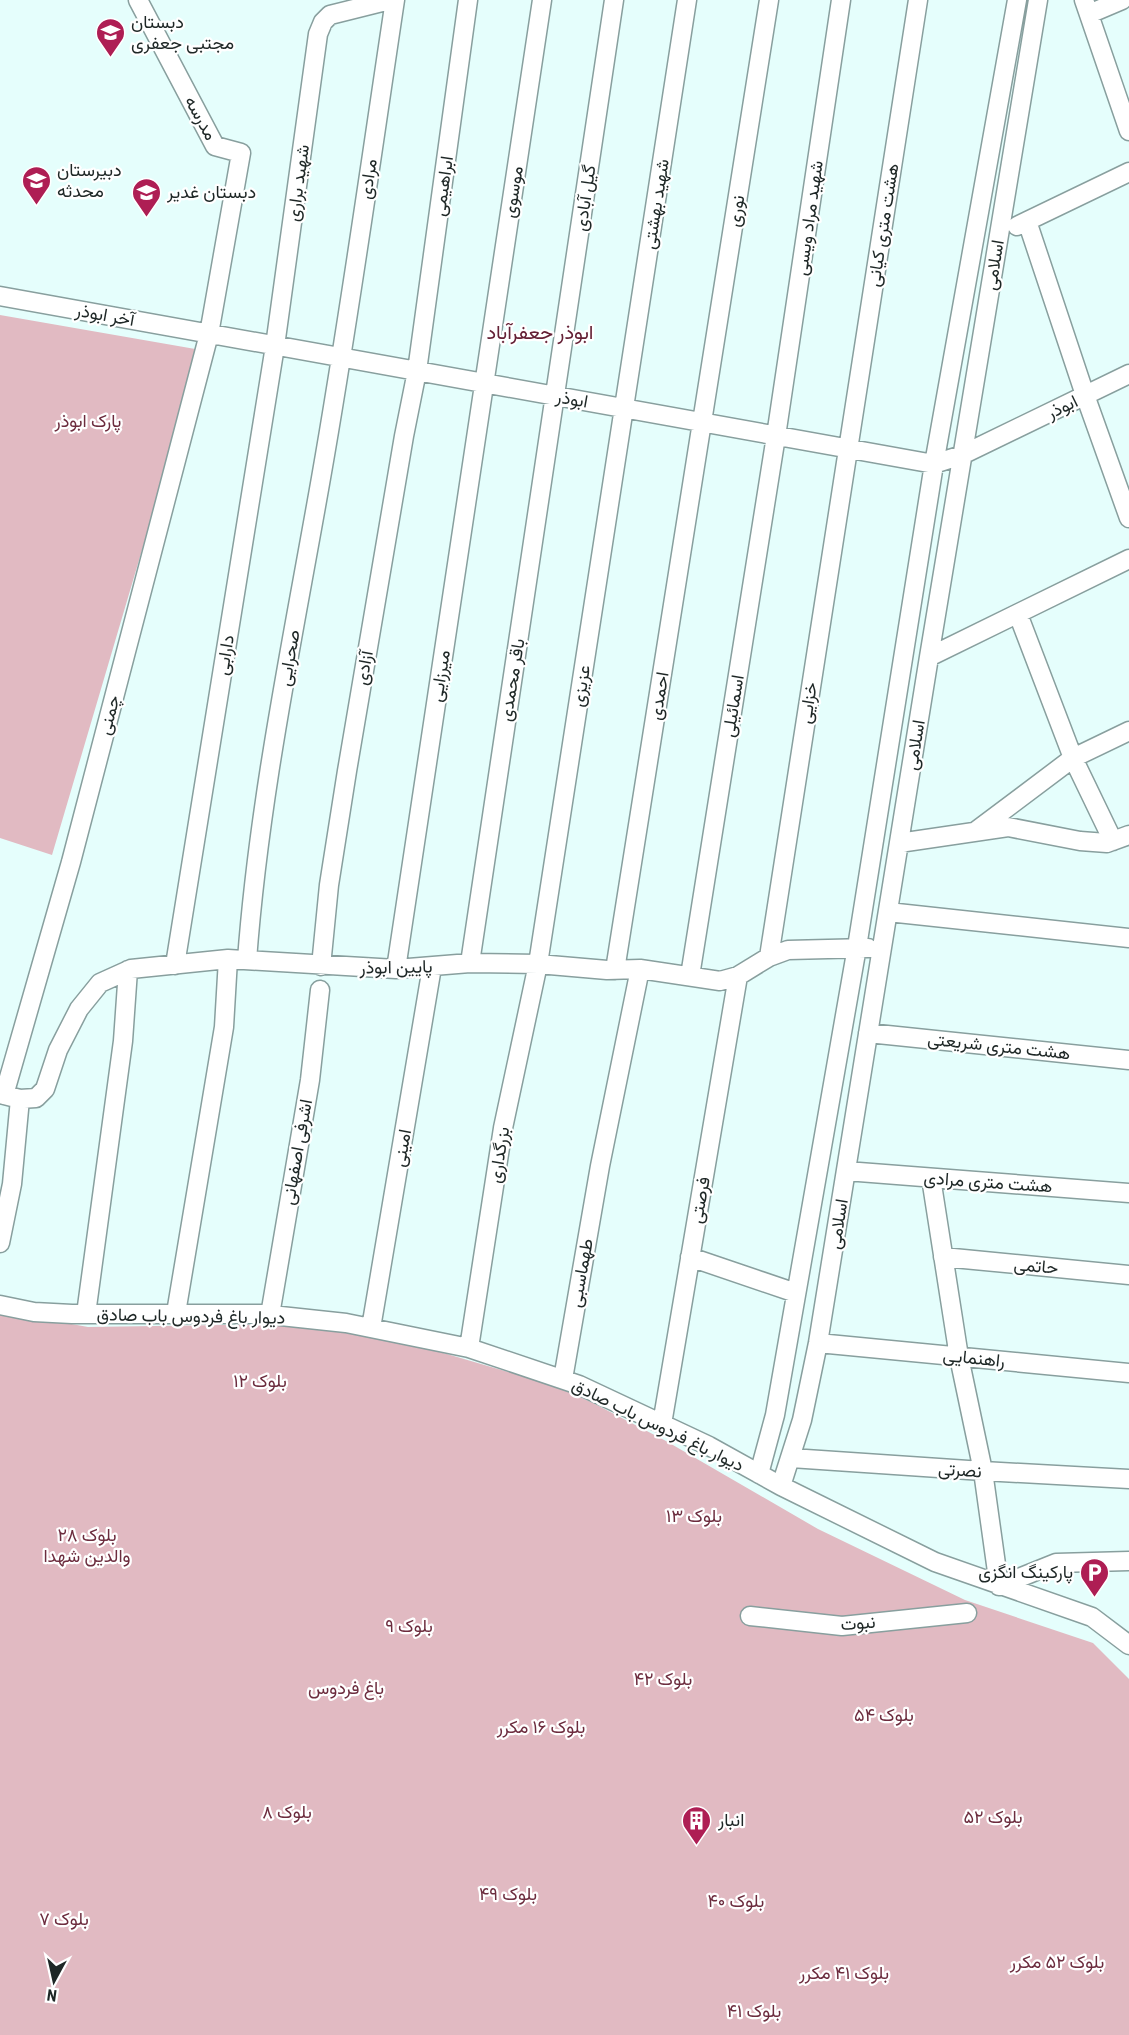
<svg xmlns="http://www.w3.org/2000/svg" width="1129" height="2035" viewBox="0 0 1129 2035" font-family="'Roboto Condensed',Vazirmatn,sans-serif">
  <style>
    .green { fill: #e1bac2 }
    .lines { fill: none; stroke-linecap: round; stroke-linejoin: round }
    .minor-casing { stroke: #889f9e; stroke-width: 21 }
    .minor { stroke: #fff; stroke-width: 18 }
    .labels { text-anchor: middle; stroke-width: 4.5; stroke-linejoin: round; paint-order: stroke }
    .poi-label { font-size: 18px; fill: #1e2726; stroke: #fff; text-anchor: start }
    .street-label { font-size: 18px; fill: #1e2726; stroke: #fff }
    .park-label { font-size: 18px; fill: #6c2c3e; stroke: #fff }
    .neighbourhood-label { font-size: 20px; fill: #642035; stroke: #fff }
  </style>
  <rect width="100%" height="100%" fill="#e5fefc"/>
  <path class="green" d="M 0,315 L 201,350 L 52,855 L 0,838 Z
    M 0,1311 L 88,1327 L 290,1324 L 382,1338 L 447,1354 L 553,1385 L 593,1403 L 666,1441 L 818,1529 L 965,1600 L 1093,1643 L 1129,1679 L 1129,2035 L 0,2035 Z"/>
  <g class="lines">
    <defs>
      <path id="minor" d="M 1084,0 L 1129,131
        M 1089,14 L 1122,0
        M 1027,221 L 1085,395 L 1129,518
        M 1017,226 L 1129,172
        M 0,296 L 934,464 L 962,455 L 1129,374
        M 1018,614 L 1073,758 L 1113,841
        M 929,657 L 1129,559
        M 976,831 L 1073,758 L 1129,731
        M 899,843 L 1008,827 L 1080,841 L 1107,843 L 1129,835
        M 888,912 L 1129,938
        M 769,957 L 918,0
        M 247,960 C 259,798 293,638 321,478 C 349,319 371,159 395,0
        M 470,963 L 614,0
        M 175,965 L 275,346 L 318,34 L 323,22 L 330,15 L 390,0
        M 321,966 L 329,885 L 347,771 L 404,436 L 417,371 L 468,0
        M 396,969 L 542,0
        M 615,970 L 769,0
        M 690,976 L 776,436 L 841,0
        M 868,1033 L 1129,1060
        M 0,1094 L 20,1099 L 36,1098 L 45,1089 L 58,1050 L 79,1009 L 100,983 L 131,969 L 228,959 L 396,969 L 470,963 L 538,964 L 607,970 L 640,969 L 720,981 L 738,976 L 769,957 L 788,950 L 868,948
        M 4,1095 L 71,862 L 209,334 L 241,153 L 215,146 L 138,0
        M 846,1171 L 1129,1193
        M 931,1178 L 959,1357 L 983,1471 L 999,1586 L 1056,1563 L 1129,1561
        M 0,1243 L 12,1184 L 20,1099
        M 690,1257 L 796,1293
        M 943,1257 L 1129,1275
        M 0,1305 L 34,1312 L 72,1314 L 262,1314 L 346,1323 L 469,1348 L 579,1385 L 709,1446 L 781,1486 L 935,1562 L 1092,1617 L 1129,1645
        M 176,1313 L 224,1027 L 228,959
        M 86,1314 L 123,1041 L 128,970
        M 270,1315 L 310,1080 L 320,990
        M 371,1328 L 432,967
        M 818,1343 L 1129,1373
        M 469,1348 L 503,1128 L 538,964 L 687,0
        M 563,1379 L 600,1166 L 640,969
        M 662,1424 L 738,976
        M 791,1458 L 983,1471 L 1129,1479
        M 759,1474 L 775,1415 L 857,947 L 934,464 L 1017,0
        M 781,1486 L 802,1420 L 818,1343 L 929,657 L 1038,0
        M 750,1616 L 842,1626 L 967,1613"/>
    </defs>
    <use href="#minor" class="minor-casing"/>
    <use href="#minor" class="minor"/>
  </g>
  <defs>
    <symbol id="school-pin" viewBox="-11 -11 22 30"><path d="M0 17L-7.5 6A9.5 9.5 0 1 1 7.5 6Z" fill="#ae1e54" stroke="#fff"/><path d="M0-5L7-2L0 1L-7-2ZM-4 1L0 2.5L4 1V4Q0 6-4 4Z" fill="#fff"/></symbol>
    <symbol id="parking-pin" viewBox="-11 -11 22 30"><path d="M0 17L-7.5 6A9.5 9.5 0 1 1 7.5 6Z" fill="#ae1e54" stroke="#fff"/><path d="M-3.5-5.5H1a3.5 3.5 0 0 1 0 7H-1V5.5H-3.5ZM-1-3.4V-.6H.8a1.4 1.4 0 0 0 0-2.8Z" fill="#fff"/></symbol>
    <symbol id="building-pin" viewBox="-11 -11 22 30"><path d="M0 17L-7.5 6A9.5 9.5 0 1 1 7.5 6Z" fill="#ae1e54" stroke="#fff"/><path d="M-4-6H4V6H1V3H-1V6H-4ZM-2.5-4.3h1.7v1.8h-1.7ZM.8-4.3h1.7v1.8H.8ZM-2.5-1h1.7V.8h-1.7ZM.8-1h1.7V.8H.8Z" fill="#fff"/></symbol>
  </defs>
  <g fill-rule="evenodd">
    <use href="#school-pin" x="94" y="16" width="33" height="45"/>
    <use href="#school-pin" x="20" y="164" width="33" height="45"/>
    <use href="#school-pin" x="130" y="176" width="33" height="45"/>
    <use href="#parking-pin" x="1078" y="1556" width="33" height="45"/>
    <use href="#building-pin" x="680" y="1804" width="33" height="45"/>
  </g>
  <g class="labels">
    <g class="poi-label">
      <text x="131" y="28">دبستان<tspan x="131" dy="21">مجتبی جعفری</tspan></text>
      <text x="57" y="176">دبیرستان<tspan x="57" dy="21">محدثه</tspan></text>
      <text x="167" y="198">دبستان غدیر</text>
      <text x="1073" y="1578" text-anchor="end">پارکینگ انگزی</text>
      <text x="718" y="1826">انبار</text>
    </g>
    <g class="street-label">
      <text transform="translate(201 118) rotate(61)" y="6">مدرسه</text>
      <text transform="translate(368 179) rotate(-82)" y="6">مرادی</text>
      <text transform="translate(298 183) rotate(-82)" y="6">شهید براری</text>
      <text transform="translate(443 186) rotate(-82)" y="6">ابراهیمی</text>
      <text transform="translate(513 192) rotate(-81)" y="6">موسوی</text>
      <text transform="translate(585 198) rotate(-82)" y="6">گیل آبادی</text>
      <text transform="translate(656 204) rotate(-81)" y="6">شهید بهشتی</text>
      <text transform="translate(736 211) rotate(-81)" y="6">نوری</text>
      <text transform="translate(809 218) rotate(-82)" y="6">شهید مراد ویسی</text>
      <text transform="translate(883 225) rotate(-81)" y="6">هشت متری کیانی</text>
      <text transform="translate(994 265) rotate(-81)" y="6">اسلامی</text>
      <text transform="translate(105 315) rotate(10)" y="6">آخر ابوذر</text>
      <text transform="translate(572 399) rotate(10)" y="6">ابوذر</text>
      <text transform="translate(1062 407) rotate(-26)" y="6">ابوذر</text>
      <text transform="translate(225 655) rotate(-81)" y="6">دارابی</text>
      <text transform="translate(289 658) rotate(-80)" y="6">صحرایی</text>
      <text transform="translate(364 668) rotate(-80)" y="6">آزادی</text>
      <text transform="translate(440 676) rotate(-81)" y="6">میرزایی</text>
      <text transform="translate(512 680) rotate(-81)" y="6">باقر محمدی</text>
      <text transform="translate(581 686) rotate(-81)" y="6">عزیزی</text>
      <text transform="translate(659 696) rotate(-81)" y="6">احمدی</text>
      <text transform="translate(808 703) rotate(-81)" y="6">خزایی</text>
      <text transform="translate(733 706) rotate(-81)" y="6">اسمائیلی</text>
      <text transform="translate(109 715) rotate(-75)" y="6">چمنی</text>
      <text transform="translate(915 745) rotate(-81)" y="6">اسلامی</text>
      <text transform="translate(396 967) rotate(-1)" y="6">پایین ابوذر</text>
      <text transform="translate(999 1046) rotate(6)" y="6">هشت متری شریعتی</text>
      <text transform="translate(402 1148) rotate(-80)" y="6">امینی</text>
      <text transform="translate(297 1152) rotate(-80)" y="6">اشرفی اصفهانی</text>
      <text transform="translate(499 1155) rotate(-81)" y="6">بزرگداری</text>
      <text transform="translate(988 1182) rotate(4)" y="6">هشت متری مرادی</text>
      <text transform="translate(700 1200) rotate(-80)" y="6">فرصتی</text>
      <text transform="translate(838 1224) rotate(-81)" y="6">اسلامی</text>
      <text transform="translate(1036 1266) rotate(5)" y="6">حاتمی</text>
      <text transform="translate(581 1273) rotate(-80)" y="6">طهماسبی</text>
      <text transform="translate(191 1316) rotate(1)" y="6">دیوار باغ فردوس باب صادق</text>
      <text transform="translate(974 1358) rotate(6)" y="6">راهنمایی</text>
      <text transform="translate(658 1425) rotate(26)" y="6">دیوار باغ فردوس باب صادق</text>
      <text transform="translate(960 1470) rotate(4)" y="6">نصرتی</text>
      <text transform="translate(858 1623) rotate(-4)" y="6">نبوت</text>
    </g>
    <g class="park-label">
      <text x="88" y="427">پارک ابوذر</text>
      <text x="260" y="1387">بلوک ۱۲</text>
      <text x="694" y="1522">بلوک ۱۳</text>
      <text x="87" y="1541">بلوک ۲۸<tspan x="87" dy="21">والدین شهدا</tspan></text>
      <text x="409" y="1632">بلوک ۹</text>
      <text x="663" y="1685">بلوک ۴۲</text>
      <text x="346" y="1694">باغ فردوس</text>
      <text x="884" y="1721">بلوک ۵۴</text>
      <text x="541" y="1733">بلوک ۱۶ مکرر</text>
      <text x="287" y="1818">بلوک ۸</text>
      <text x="993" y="1823">بلوک ۵۲</text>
      <text x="508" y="1900">بلوک ۴۹</text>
      <text x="736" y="1907">بلوک ۴۰</text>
      <text x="64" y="1925">بلوک ۷</text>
      <text x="1057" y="1968">بلوک ۵۲ مکرر</text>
      <text x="844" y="1979">بلوک ۴۱ مکرر</text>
      <text x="754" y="2017">بلوک ۴۱</text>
    </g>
    <g class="neighbourhood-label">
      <text x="540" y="339">ابوذر جعفرآباد</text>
    </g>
  </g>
  <g transform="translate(54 1981) rotate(188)" stroke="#ffffff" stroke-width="4.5" paint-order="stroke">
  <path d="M0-4.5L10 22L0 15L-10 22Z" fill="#1e2726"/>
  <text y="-9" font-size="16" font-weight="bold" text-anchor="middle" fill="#1e2726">N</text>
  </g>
</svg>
